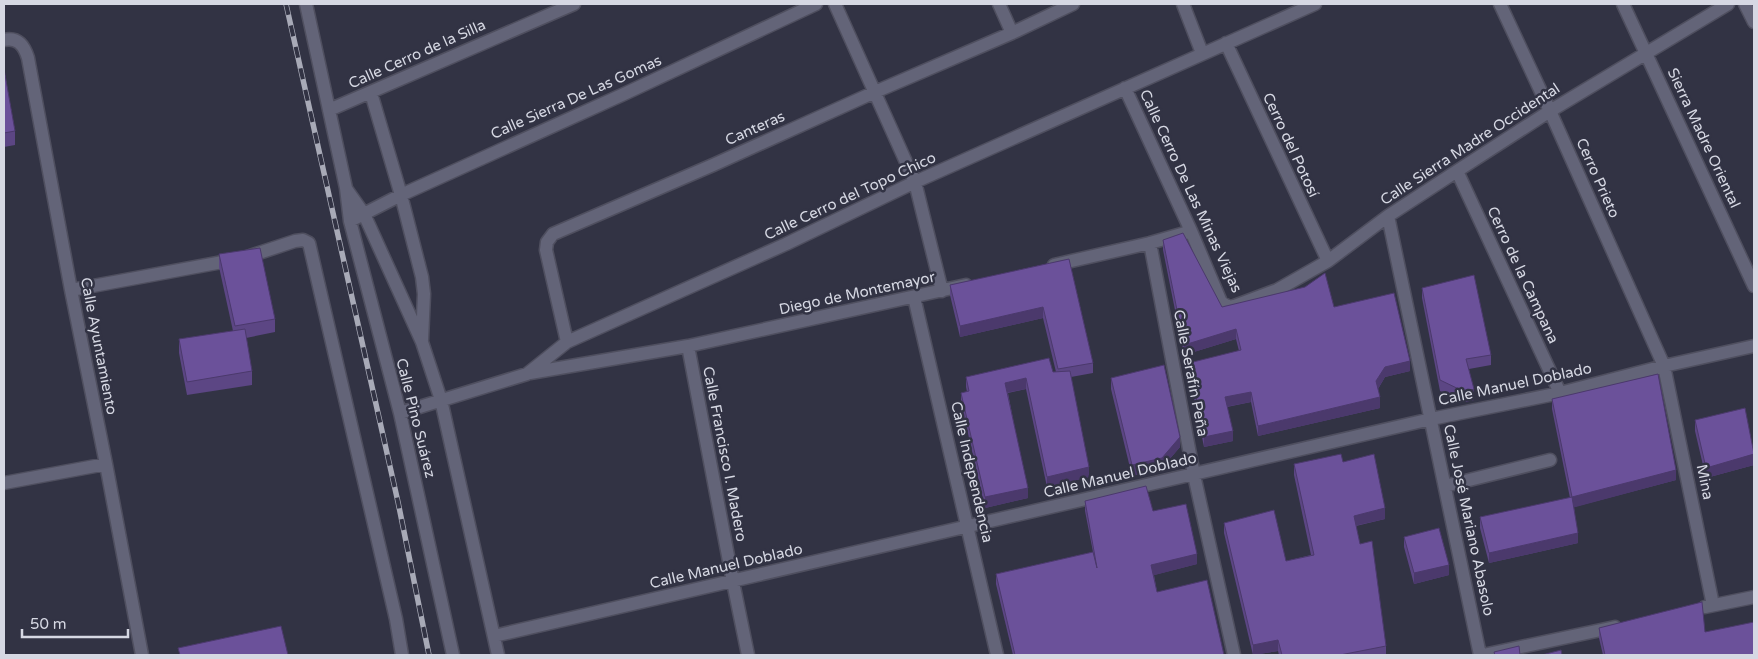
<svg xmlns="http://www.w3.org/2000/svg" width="1758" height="659" viewBox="0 0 1758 659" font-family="'Varela Round',sans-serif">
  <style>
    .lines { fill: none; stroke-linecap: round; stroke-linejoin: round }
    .minor-casing { stroke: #4f4f5f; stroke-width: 15 }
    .minor { stroke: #636478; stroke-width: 12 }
    .rail-casing { stroke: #a8aab7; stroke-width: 5.5 }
    .rail { stroke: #323344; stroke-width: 4; stroke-dasharray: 11; stroke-linecap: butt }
    .wall { fill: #5c4684 }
    .shaded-wall { fill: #4b396c }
    .building { fill: #6b519a; stroke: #4b396c }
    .labels { text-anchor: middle; stroke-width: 5; stroke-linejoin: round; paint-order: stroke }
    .street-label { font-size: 15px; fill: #d6d8e3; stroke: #323344 }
  </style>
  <rect width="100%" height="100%" fill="#323344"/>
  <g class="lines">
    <defs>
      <path id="minor" d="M 306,4 L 346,188 L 350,221 L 400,413 L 453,655
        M 835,4 L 915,182 L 942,291
        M 999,4 L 1012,33
        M 1183,4 L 1202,53
        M 1500,4 L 1550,111 L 1664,366 L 1713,605
        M 1623,4 L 1754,286
        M 1745,4 L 1754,22
        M 4,40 C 17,37 24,45 28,58 L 71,290 L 106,464 L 142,655
        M 1226,43 L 1328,261
        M 1125,88 L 1191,231 L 1221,302 L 1229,307 L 1234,306 L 1277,290 L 1328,261 L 1388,216 L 1457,171 L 1550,111 L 1728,4
        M 371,93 L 401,195 L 422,277 L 424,294 L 422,340
        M 329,110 L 574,4
        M 1457,171 L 1560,393
        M 347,190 L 364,214 L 422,342 L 441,400 L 498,655
        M 1388,216 L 1480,655
        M 350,221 L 401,195 L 624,94 L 816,4
        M 1150,243 L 1194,475 L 1234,655
        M 1054,265 L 1150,243 L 1185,233
        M 71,290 L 244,258 L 295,241 L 303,240 L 309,243 L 396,619 L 402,655
        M 914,297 L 997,655
        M 567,342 L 546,250 L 547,242 L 553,234 L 713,165 L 875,92 L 1012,33 L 1073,4
        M 688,346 L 733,582 L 748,655
        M 530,373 L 688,346 L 966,285
        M 400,413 L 527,374 L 567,342 L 786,244 L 915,182 L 1315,4
        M 4,483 L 106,464
        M 1445,486 L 1550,460
        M 1705,607 L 1754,597
        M 494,636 L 1431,419 L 1560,393 L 1664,366 L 1754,346
        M 1483,655 L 1615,627"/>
    </defs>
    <use href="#minor" class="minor-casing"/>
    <use href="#minor" class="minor"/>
    <defs>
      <path id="rail" d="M 286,4 L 398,502 L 429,655"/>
    </defs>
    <use href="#rail" class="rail-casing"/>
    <use href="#rail" class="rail"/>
  </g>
  <path class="wall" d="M 4,69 L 15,131 L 15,145 L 4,147 Z
    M 1163,240 L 1222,307 L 1334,307 L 1410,371 L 1385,377 L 1378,389 L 1380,408 L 1258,436 L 1251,402 L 1227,407 L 1233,441 L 1204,447 L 1189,373 L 1189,363 L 1239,351 L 1236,339 L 1184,355 L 1163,250 Z
    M 219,254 L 275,319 L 275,332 L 246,338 L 252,371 L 252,385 L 187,395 L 179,353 L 179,339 L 233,331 L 219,267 Z
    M 1069,259 L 1093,363 L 1093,373 L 1071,377 L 1089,477 L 1047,487 L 1026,389 L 1008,393 L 1028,498 L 985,508 L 961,403 L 961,393 L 967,392 L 966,387 L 966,377 L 1056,372 L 1043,318 L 960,337 L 950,295 L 950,285 Z
    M 1422,288 L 1491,355 L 1491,365 L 1469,369 L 1474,400 L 1465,402 L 1440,391 L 1422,298 Z
    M 1111,378 L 1180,447 L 1162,468 L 1132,476 L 1111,389 Z
    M 1552,399 L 1676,480 L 1574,507 L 1578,543 L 1489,563 L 1480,528 L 1480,517 L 1570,498 L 1552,409 Z
    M 1695,420 L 1754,465 L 1706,478 L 1695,431 Z
    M 1343,462 L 1385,519 L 1356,526 L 1360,544 L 1386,646 L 1386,655 L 1279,655 L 1278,651 L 1253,655 L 1224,533 L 1224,523 L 1286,561 L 1311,555 L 1294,475 L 1294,464 Z
    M 1085,501 L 1153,511 L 1197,564 L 1154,575 L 1157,592 L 1224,655 L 1013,655 L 996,584 L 996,574 L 1093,552 L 1085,511 Z
    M 1404,537 L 1449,575 L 1414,584 L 1404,547 Z
    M 1599,628 L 1705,632 L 1754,655 L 1603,655 L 1599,638 Z"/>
  <path class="shaded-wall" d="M 1043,307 L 1043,318 L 960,337 L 960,326 Z
    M 1236,329 L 1236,339 L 1184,355 L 1184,345 Z
    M 1410,361 L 1410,371 L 1385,377 L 1376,392 L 1376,381 L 1385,367 Z
    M 1026,378 L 1026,389 L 1005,393 L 1005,383 Z
    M 1474,389 L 1474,400 L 1465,402 L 1465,392 Z
    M 1251,392 L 1251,402 L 1225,407 L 1225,397 Z
    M 1380,397 L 1380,408 L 1258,436 L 1258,426 Z
    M 1233,431 L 1233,441 L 1204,447 L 1204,437 Z
    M 1180,437 L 1180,447 L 1162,468 L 1132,476 L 1132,465 Z
    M 1754,454 L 1754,465 L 1706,478 L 1706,468 Z
    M 1089,467 L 1089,477 L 1047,487 L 1047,477 Z
    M 1676,470 L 1676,480 L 1572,508 L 1572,497 Z
    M 1028,488 L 1028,498 L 985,508 L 985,497 Z
    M 1385,508 L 1385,519 L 1354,526 L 1354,516 Z
    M 1578,533 L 1578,543 L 1489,563 L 1489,553 Z
    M 1197,554 L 1197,564 L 1151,576 L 1151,565 Z
    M 1449,565 L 1449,575 L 1414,584 L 1414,573 Z
    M 1278,640 L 1278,651 L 1253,655 L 1253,645 Z"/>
  <path class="building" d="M 4,69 L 15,131 L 4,133 Z
    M 1183,233 L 1222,307 L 1305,287 L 1325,273 L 1334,307 L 1394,293 L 1410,361 L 1385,367 L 1376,381 L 1380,397 L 1258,426 L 1251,392 L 1225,397 L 1233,431 L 1204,437 L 1189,363 L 1241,350 L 1236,329 L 1184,345 L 1163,240 Z
    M 260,248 L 275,319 L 235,326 L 219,254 Z
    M 1069,259 L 1093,363 L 1058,369 L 1043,307 L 960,326 L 950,285 Z
    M 1474,275 L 1491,355 L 1466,359 L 1474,389 L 1465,392 L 1440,380 L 1422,288 Z
    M 245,329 L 252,371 L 187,382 L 179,339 Z
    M 1049,358 L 1053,372 L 1070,371 L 1089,467 L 1047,477 L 1026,378 L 1005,383 L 1028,488 L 985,497 L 961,393 L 969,391 L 966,377 Z
    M 1164,365 L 1180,437 L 1162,458 L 1132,465 L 1111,378 Z
    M 1658,374 L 1676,470 L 1572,497 L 1552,399 Z
    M 1745,408 L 1754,454 L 1706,468 L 1695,420 Z
    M 1341,454 L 1343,462 L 1374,454 L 1385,508 L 1354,516 L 1360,544 L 1372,541 L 1386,646 L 1340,655 L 1282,655 L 1278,640 L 1253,645 L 1224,523 L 1274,510 L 1286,561 L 1314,555 L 1294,464 Z
    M 1146,486 L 1153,511 L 1186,504 L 1197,554 L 1151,565 L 1157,592 L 1207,580 L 1224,655 L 1015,655 L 996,574 L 1093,552 L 1097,568 L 1085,501 Z
    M 1572,497 L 1578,533 L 1489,553 L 1480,517 Z
    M 1439,528 L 1449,565 L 1414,573 L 1404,537 Z
    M 1702,602 L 1705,632 L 1754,622 L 1754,655 L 1605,655 L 1599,628 Z
    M 281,626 L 288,655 L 180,655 L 178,648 Z
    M 1519,646 L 1520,655 L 1495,655 L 1494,652 Z
    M 1561,650 L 1562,655 L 1542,655 Z"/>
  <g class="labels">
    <g class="street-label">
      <text transform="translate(417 54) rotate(-24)" y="5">Calle Cerro de la Silla</text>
      <text transform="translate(576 97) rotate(-24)" y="5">Calle Sierra De Las Gomas</text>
      <text transform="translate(755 128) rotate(-24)" y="5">Canteras</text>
      <text transform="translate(1704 138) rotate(65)" y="5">Sierra Madre Oriental</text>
      <text transform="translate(1470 144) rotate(-33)" y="5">Calle Sierra Madre Occidental</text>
      <text transform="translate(1291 145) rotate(65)" y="5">Cerro del Potosí</text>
      <text transform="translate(1598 178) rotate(66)" y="5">Cerro Prieto</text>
      <text transform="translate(1191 191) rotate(65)" y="5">Calle Cerro De Las Minas Viejas</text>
      <text transform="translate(850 196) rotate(-25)" y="5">Calle Cerro del Topo Chico</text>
      <text transform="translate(1523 275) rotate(65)" y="5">Cerro de la Campana</text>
      <text transform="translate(857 293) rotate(-12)" y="5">Diego de Montemayor</text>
      <text transform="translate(99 346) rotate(79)" y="5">Calle Ayuntamiento</text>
      <text transform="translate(1191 373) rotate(79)" y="5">Calle Serafín Peña</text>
      <text transform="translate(1515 384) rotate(-12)" y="5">Calle Manuel Doblado</text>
      <text transform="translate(416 418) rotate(76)" y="5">Calle Pino Suárez</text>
      <text transform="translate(725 454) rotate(79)" y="5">Calle Francisco I. Madero</text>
      <text transform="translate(972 472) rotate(77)" y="5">Calle Independencia</text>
      <text transform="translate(1120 475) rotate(-13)" y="5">Calle Manuel Doblado</text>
      <text transform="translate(1705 482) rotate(78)" y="5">Mina</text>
      <text transform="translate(1469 520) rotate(78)" y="5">Calle José Mariano Abasolo</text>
      <text transform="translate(726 566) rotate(-13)" y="5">Calle Manuel Doblado</text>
    </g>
  </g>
  <rect width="1758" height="659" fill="none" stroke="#d6d8e3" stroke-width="10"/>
  <path d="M22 629v8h106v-8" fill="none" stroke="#d6d8e3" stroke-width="2.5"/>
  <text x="30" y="629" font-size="15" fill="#d6d8e3" stroke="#323344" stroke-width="4" paint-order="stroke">50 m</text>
</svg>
